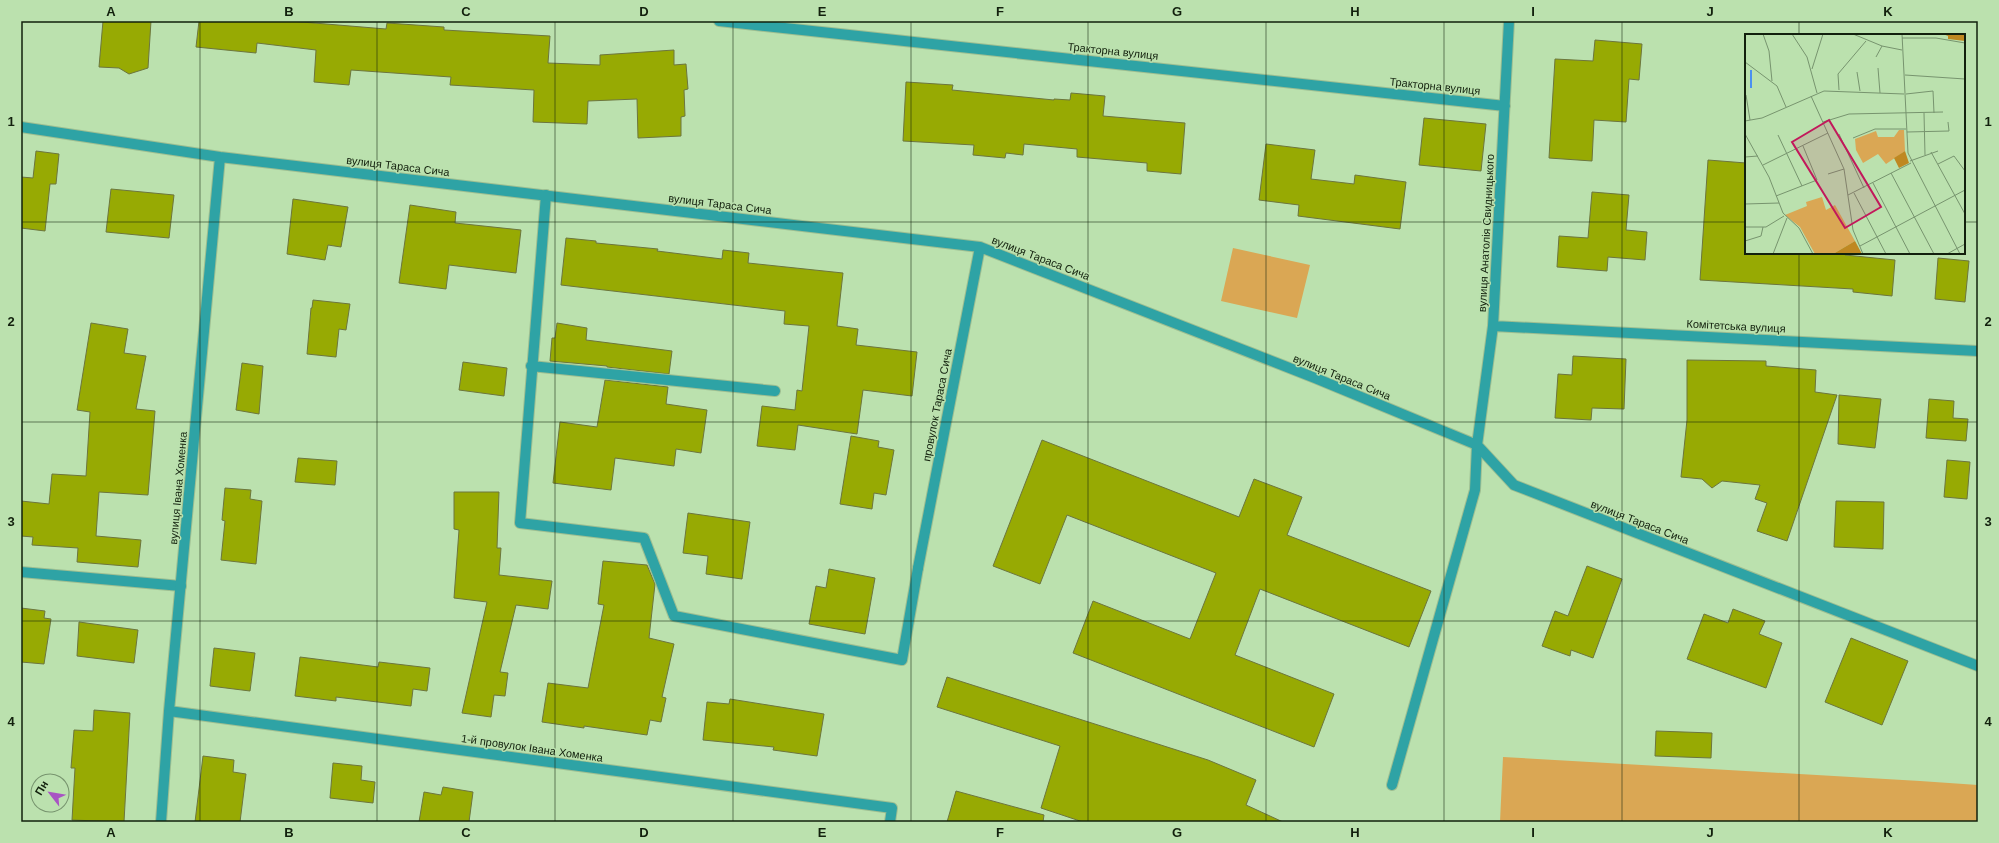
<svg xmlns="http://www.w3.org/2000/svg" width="1999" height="843" viewBox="0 0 1999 843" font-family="Arial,sans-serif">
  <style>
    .green { fill: #daa754 }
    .building { fill: #97aa03; stroke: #6c763e }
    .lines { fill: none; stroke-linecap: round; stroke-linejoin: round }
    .lane-casing { stroke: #9dbe91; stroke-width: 12 }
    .street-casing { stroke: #9dbe91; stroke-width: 12 }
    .lane { stroke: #2ea3a5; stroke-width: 10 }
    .street { stroke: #2ea3a5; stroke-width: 10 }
    .grid { fill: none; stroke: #12200d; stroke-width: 1; stroke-opacity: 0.55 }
    .labels { text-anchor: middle; stroke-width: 3; stroke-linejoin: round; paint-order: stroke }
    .street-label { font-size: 11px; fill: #12200d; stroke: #bbe1ae }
    .inset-river { fill: none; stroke: #4b90f0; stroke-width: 2 }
    .inset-road { fill: none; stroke: #77946e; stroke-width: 1 }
    .view { fill: #c2185b; fill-opacity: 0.15; stroke: #c2185b; stroke-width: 2 }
    .inset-edge { fill: none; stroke: #12200d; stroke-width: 2 }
    .neatline { fill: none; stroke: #12200d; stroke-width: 1.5 }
    .grid-label { font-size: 13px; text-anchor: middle; font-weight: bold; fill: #12200d }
  </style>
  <rect width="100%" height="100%" fill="#bbe1ae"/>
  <path class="green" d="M 1233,248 L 1310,265 L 1297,318 L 1221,301 Z
    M 1503,757 L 1920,781 L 1978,785 L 1978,822 L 1500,822 Z"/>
  <path class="building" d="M 103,21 L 151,21 L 148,68 L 129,74 L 119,68 L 99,67 Z
    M 199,21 L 290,21 L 386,29 L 387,23 L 444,27 L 444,30 L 550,36 L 548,63 L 600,65 L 600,55 L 674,50 L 674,65 L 686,64 L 688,89 L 684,90 L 685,116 L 681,117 L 681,136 L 638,138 L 637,99 L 588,101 L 587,124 L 533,122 L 534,90 L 450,85 L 451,77 L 351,70 L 349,85 L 314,82 L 316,50 L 257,43 L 256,53 L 196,47 Z
    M 1595,40 L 1642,44 L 1639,80 L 1629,79 L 1626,122 L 1594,120 L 1592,161 L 1549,158 L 1555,59 L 1593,61 Z
    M 906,82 L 953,85 L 952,90 L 1054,100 L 1054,99 L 1070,100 L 1071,93 L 1105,96 L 1103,116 L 1185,123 L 1181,174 L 1147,171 L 1147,163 L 1077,157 L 1077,149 L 1024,144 L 1023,155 L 1006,153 L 1005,158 L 973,155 L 974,145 L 903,141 Z
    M 1424,118 L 1486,124 L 1481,171 L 1419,165 Z
    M 1266,144 L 1315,150 L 1311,179 L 1354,184 L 1355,175 L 1406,182 L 1400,229 L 1298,216 L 1299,205 L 1259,200 Z
    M 36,151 L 59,154 L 56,184 L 50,184 L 45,231 L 21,228 L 21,177 L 33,178 Z
    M 1708,160 L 1746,163 L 1746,253 L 1845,253 L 1845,255 L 1895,260 L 1892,296 L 1853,292 L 1853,289 L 1700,280 Z
    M 111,189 L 174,195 L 169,238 L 106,232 Z
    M 1592,192 L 1629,195 L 1626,230 L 1647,232 L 1645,260 L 1608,257 L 1607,271 L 1557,267 L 1559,236 L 1588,238 Z
    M 293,199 L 348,207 L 341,247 L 328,245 L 325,260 L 287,254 Z
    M 410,205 L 456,212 L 455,223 L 521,230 L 516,273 L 449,265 L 446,289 L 399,283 Z
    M 566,238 L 596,241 L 596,243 L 658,249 L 657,251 L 722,259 L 723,250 L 749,253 L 748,263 L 843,273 L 837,326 L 858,329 L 856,345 L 917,352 L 912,396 L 863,390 L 857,434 L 798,425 L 795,450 L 757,446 L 762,406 L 795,410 L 797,390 L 802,391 L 809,326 L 784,324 L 785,311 L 561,285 Z
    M 1938,258 L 1969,261 L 1965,302 L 1935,299 Z
    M 313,300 L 350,304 L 346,330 L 339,329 L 336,357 L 307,354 L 311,308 L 312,308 Z
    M 91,323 L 128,329 L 124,353 L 146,356 L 136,409 L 155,411 L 148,495 L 99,492 L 96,536 L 141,540 L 138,567 L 77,562 L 78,548 L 32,545 L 33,537 L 21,536 L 21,501 L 49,504 L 52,474 L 86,476 L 90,412 L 77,410 Z
    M 557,323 L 587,328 L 586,340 L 672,351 L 669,374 L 607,367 L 607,366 L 550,361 L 552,338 L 555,338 Z
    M 1573,356 L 1626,359 L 1624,409 L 1592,408 L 1591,420 L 1555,418 L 1558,374 L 1572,375 Z
    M 1687,360 L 1766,361 L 1766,366 L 1816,370 L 1815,392 L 1837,395 L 1787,541 L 1757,531 L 1767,503 L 1755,499 L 1760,485 L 1722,481 L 1712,488 L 1702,479 L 1681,477 L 1687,420 Z
    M 463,362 L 507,368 L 504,396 L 459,390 Z
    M 242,363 L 263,366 L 259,414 L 236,410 Z
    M 605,380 L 668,387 L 666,404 L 707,410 L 701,453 L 676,449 L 674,466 L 615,458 L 611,490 L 553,483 L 560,422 L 597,427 Z
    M 1839,395 L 1881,399 L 1875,448 L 1838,444 Z
    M 1929,399 L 1954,401 L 1953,418 L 1968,419 L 1966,441 L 1926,438 Z
    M 851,436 L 879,441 L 878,447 L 894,450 L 886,495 L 874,493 L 872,509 L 840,504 Z
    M 1042,440 L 1239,517 L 1254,479 L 1302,497 L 1287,535 L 1431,591 L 1409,647 L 1260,589 L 1235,655 L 1334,694 L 1314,747 L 1073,653 L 1093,601 L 1190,639 L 1216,573 L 1067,515 L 1040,584 L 993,566 Z
    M 298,458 L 337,461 L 335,485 L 295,482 Z
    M 1947,460 L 1970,462 L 1967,499 L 1944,497 Z
    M 225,488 L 251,490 L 250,499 L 262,501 L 256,564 L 221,560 L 225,521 L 222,520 Z
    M 454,492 L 499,492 L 497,548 L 501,548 L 499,575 L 552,581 L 548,609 L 516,605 L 500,672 L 508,673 L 505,696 L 494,695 L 491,717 L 462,713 L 487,602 L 454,598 L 459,530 L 454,529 Z
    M 1836,501 L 1884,502 L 1883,549 L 1834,547 Z
    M 688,513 L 750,522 L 742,579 L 706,574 L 708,556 L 683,553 Z
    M 603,561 L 647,565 L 655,584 L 649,638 L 674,644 L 662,697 L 666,698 L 661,722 L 650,720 L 647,735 L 584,726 L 584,728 L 542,722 L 548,683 L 588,688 L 604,605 L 598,604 Z
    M 1587,566 L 1622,579 L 1593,658 L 1571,650 L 1570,656 L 1542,646 L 1555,611 L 1568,616 Z
    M 829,569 L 875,578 L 865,634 L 809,624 L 816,586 L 826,588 Z
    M 21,608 L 45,611 L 44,618 L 51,619 L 44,664 L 21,662 Z
    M 1733,609 L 1765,621 L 1759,634 L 1782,643 L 1766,688 L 1687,659 L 1704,614 L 1728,623 Z
    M 79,622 L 138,630 L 134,663 L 77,656 Z
    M 1851,638 L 1908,661 L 1882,725 L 1825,702 Z
    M 214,648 L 255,653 L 250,691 L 210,686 Z
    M 300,657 L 378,667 L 379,662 L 430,668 L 427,691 L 413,689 L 411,706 L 336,697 L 336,701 L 295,696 Z
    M 947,677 L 1208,760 L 1256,780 L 1246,805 L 1283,822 L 1083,822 L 1041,808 L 1060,746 L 937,707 Z
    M 730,699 L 824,714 L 817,756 L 773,750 L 774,747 L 703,740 L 707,702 L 729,704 Z
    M 94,710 L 130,713 L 124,822 L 72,820 L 75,768 L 71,768 L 74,730 L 93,731 Z
    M 1656,731 L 1712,733 L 1711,758 L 1655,756 Z
    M 203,756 L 234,760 L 233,772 L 246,774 L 240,822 L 195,822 Z
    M 333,763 L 362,766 L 361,780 L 375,782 L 373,803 L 330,798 Z
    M 443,787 L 473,792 L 469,822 L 419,822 L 424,792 L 441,795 Z
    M 956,791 L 1044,815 L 1043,822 L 947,822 Z"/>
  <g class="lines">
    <defs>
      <path id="lane" d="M 546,195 L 520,523 L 644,538 L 674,616 L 902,660 L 918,568
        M 531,366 L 775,391
        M 21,572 L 181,586
        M 1392,785 L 1475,490 L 1477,445"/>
      <path id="street" d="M 719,21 L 1505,106
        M 21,127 L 220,157 L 980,247 L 1315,378 L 1477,445 L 1514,485 L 1978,666
        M 1493,326 L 1978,351
        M 1477,445 L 1493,326 L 1509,21
        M 918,568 L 980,247
        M 169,711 L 892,808 L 890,822
        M 161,822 L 169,711 L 220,157"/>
    </defs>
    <use href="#lane" class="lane-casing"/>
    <use href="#street" class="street-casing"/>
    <use href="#lane" class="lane"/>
    <use href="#street" class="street"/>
  </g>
  <path class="grid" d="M 200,21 L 200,822M 377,21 L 377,822M 555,21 L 555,822M 733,21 L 733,822M 911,21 L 911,822M 1088,21 L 1088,822M 1266,21 L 1266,822M 1444,21 L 1444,822M 1622,21 L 1622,822M 1799,21 L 1799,35M 21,222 L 1746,222M 1964,222 L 1978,222M 1799,253 L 1799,822M 21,422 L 1978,422M 21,621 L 1978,621"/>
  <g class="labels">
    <g class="street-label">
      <text transform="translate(1113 51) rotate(6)" y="4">Тракторна вулиця</text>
      <text transform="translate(1435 86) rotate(6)" y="4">Тракторна вулиця</text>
      <text transform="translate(398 166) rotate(7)" y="4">вулиця Тараса Сича</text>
      <text transform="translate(720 204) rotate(7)" y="4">вулиця Тараса Сича</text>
      <text transform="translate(1486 233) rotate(-87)" y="4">вулиця Анатолія Свидницького</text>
      <text transform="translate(1041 258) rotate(21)" y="4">вулиця Тараса Сича</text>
      <text transform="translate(1736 326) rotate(3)" y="4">Комітетська вулиця</text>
      <text transform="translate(1342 377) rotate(22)" y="4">вулиця Тараса Сича</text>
      <text transform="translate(937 405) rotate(-79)" y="4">провулок Тараса Сича</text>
      <text transform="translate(178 488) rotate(-85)" y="4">вулиця Івана Хоменка</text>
      <text transform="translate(1640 522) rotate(21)" y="4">вулиця Тараса Сича</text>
      <text transform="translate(532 748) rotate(8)" y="4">1-й провулок Івана Хоменка</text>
    </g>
  </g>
  <g transform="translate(1745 34)">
    <rect width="220" height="220" fill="#bbe1ae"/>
    <path d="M 154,96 L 159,96 L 160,117 L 141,130 L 133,120 L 118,129 L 111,116 L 110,105 L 131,97 L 133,103 L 149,103 ZM 77,163 L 81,176 L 90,171 L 110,207 L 88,220 L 70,220 L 55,193 L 40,181 L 62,172 L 61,168 Z" fill="#daa754"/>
    <path d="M 198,0 L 220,1 L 220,7 L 203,5 L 203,2 ZM 160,117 L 164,129 L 154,134 L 149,124 ZM 110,207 L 117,220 L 88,220 Z" fill="#bf8821"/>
    <path class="inset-river" d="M 6,54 L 6,36"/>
    <path class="inset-road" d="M 18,0 L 24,17 L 27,47M 47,0 L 62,23 L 72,59M 108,0 L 137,12 L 157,16M 157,0 L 163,119 L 215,220M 157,4 L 191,4 L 220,9M 131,23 L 137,12M 0,28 L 32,52 L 41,73M 133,34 L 135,59M 67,35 L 78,0M 112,38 L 115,57M 160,41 L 220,45M 94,56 L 93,40 L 121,7M 161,60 L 188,57 L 189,79M 1,61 L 5,86M 66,62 L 99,135 L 108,196 L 118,220M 179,79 L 180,121M 0,87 L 17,84 L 79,57 L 159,60M 78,88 L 104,80 L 198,78M 162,98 L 204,97 L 203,88M 0,100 L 24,143 L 38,179 L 54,194 L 68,220M 94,100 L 119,154M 33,101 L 57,152M 108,104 L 130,95 L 161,95M 186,118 L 220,180M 0,123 L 13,122M 165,127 L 193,117M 193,130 L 209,122 L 220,137M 18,131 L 83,99M 146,139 L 189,220M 83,140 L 99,135M 128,149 L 165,220M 109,159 L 141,220M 103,161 L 166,129M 31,162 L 72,146 L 58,112M 0,170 L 34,169M 0,193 L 21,193 L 39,182M 0,207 L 16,202 L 18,193M 115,212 L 220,156M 28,220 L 42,184M 202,220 L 220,210"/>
    <path class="view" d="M 84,86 L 136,173 L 100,194 L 47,108 Z"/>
    <rect width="220" height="220" class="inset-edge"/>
  </g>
  <rect width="1999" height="843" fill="none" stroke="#bbe1ae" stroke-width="44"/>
  <g transform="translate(50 793) rotate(301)"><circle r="19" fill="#bbe1ae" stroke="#77946e"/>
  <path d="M0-3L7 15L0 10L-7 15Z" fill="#a854c3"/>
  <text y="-6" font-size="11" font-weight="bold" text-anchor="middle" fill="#12200d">Пн</text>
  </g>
  <rect x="22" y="22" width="1955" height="799" class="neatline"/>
  <g class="grid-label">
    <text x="111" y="16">A</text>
    <text x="289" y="16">B</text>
    <text x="466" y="16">C</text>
    <text x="644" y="16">D</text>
    <text x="822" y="16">E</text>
    <text x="1000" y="16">F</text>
    <text x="1177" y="16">G</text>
    <text x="1355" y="16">H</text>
    <text x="1533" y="16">I</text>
    <text x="1710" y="16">J</text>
    <text x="1888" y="16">K</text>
    <text x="11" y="126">1</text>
    <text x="1988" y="126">1</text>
    <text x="11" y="326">2</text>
    <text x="1988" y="326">2</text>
    <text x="11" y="526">3</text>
    <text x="1988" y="526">3</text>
    <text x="11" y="726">4</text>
    <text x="1988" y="726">4</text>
    <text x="111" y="837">A</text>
    <text x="289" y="837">B</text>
    <text x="466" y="837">C</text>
    <text x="644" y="837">D</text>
    <text x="822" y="837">E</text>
    <text x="1000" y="837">F</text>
    <text x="1177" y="837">G</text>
    <text x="1355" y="837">H</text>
    <text x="1533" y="837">I</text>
    <text x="1710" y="837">J</text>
    <text x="1888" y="837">K</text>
  </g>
</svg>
